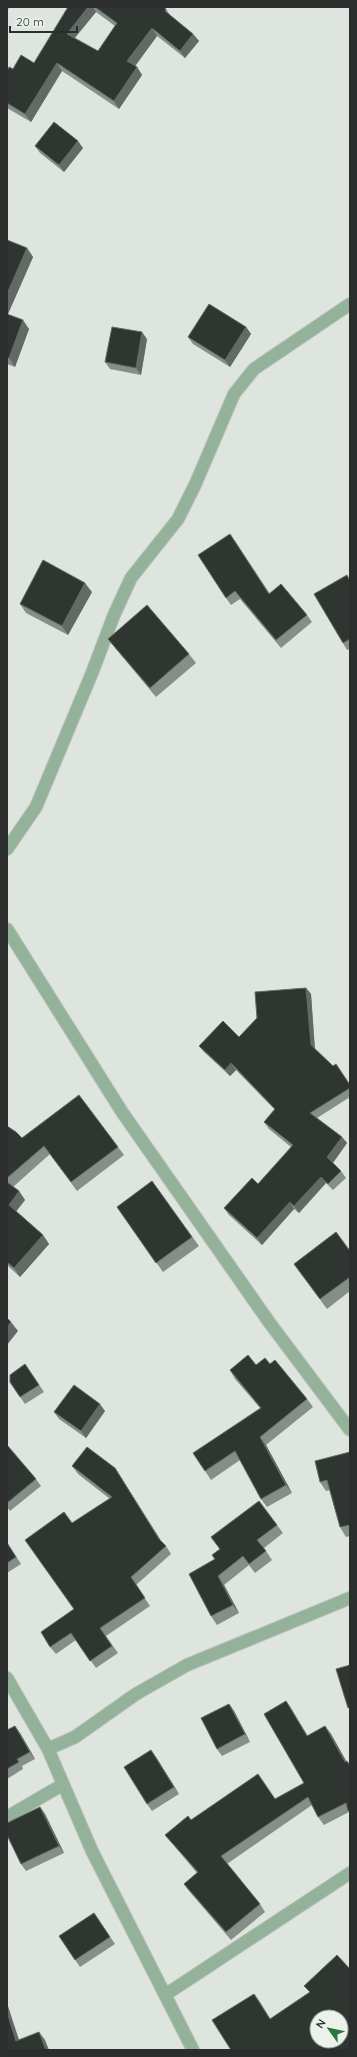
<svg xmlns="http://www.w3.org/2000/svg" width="357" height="2057" viewBox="0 0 357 2057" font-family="Quicksand,sans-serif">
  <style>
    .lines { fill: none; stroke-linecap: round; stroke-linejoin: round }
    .street-casing { stroke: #b9c0ba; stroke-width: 14 }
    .street { stroke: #94b19a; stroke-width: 12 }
    .wall { fill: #868e88; fill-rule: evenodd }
    .shaded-wall { fill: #636a65 }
    .building { fill: #2f3631; stroke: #636a65; fill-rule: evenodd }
  </style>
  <rect width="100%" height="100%" fill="#dde5de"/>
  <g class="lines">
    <defs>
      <path id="street" d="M 7,849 L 36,807 L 92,673 L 114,615 L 131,578 L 178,519 L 195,485 L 234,394 L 254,369 L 350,304
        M 7,929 L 122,1112 L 269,1322 L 350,1430
        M 7,1678 L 48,1749 L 92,1851 L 193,2050
        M 48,1749 L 75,1737 L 136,1694 L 187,1665 L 350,1598
        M 7,1817 L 62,1785
        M 165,1995 L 350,1873"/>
    </defs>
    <use href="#street" class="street-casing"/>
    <use href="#street" class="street"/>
  </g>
  <path class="wall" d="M 68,7 L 163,7 L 166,9 L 170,15 L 193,34 L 199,41 L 185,58 L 157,36 L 135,66 L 137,67 L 142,75 L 119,109 L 62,71 L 31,122 L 7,108 L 7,71 L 34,63 ZM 96,12 L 115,26 L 98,51 L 75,38 Z
    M 35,146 L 83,148 L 64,172 L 40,153 Z
    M 7,240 L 27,248 L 33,257 L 8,314 L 29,329 L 15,367 L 7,364 Z
    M 246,327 L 251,334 L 230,367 L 193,344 L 188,337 Z
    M 147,339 L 141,375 L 110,369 L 105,362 Z
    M 235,541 L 270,594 L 307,615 L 312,622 L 281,648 L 240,599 L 231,605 L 226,598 Z
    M 350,580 L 350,649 L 347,650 L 343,643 Z
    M 92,592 L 68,635 L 26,613 L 20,604 Z
    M 108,639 L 189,654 L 196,663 L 156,697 L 115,648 Z
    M 306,988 L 311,994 L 315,1049 L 350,1084 L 350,1097 L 317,1118 L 342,1137 L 347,1143 L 333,1163 L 341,1171 L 346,1178 L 333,1190 L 326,1183 L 299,1213 L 294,1209 L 262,1245 L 229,1215 L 224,1208 L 258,1184 L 291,1147 L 269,1129 L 264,1122 L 275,1110 L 236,1070 L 230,1076 L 204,1052 L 199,1046 L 239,1037 Z
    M 7,1126 L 22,1138 L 118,1147 L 124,1155 L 77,1191 L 50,1154 L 13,1187 L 19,1191 L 25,1200 L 16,1211 L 43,1235 L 49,1244 L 20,1277 L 7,1265 Z
    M 152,1181 L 199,1246 L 163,1272 L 117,1207 Z
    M 350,1251 L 350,1291 L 327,1309 L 294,1264 Z
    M 25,1364 L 44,1392 L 25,1404 L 10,1382 Z
    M 270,1364 L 307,1399 L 313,1407 L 266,1445 L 292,1493 L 267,1507 L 261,1499 L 240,1460 L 211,1480 L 193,1453 L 260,1408 L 235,1379 L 230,1370 L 256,1365 Z
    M 105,1411 L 86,1438 L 59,1419 L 54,1412 Z
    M 7,1445 L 36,1479 L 41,1486 L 10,1511 L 7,1507 Z
    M 350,1452 L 350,1536 L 346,1537 L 340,1527 L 330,1490 L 326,1491 L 320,1482 Z
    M 72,1466 L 115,1468 L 161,1541 L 166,1546 L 171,1554 L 136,1585 L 150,1606 L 106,1636 L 118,1653 L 96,1668 L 76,1640 L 56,1654 L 50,1647 L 74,1609 L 72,1523 L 110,1499 L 78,1474 Z
    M 277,1525 L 283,1533 L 264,1548 L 272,1560 L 255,1573 L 249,1565 L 224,1585 L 239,1613 L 217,1625 L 211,1616 L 215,1560 L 220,1549 L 211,1537 Z
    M 7,1542 L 21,1564 L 7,1573 Z
    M 286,1701 L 308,1736 L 325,1726 L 331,1734 L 346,1761 L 350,1764 L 350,1814 L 349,1812 L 324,1825 L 318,1817 L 312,1805 L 227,1864 L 260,1904 L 265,1912 L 231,1940 L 189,1891 L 184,1884 L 197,1873 L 171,1842 L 165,1835 L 191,1820 L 275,1799 L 304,1783 Z
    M 229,1704 L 234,1711 L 250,1742 L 222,1756 L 217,1749 Z
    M 7,1730 L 20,1733 L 35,1759 L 22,1766 L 23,1769 L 7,1779 Z
    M 156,1757 L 179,1794 L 152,1811 L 147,1804 Z
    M 40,1807 L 45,1814 L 64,1853 L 26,1871 L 21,1864 Z
    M 94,1913 L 115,1944 L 80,1967 L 59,1936 Z"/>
  <path class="shaded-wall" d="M 7,7 L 9,7 L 7,12 Z
    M 88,7 L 93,7 L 96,12 L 72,41 L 67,34 Z
    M 152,28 L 157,36 L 133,69 L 127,61 Z
    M 193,34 L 199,41 L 185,58 L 180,51 Z
    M 57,63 L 62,71 L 31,122 L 25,114 Z
    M 137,67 L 142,75 L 119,109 L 114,101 Z
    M 78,141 L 83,148 L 64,172 L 59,165 Z
    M 27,248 L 33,257 L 7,316 L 7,294 Z
    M 23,320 L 29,329 L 15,367 L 9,358 Z
    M 246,327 L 251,334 L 230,367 L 225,360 Z
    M 142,332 L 147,339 L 141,375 L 136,368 Z
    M 85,583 L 92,592 L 68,635 L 62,626 Z
    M 306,988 L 311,994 L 315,1051 L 311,1045 Z
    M 231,1063 L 236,1070 L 230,1076 L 225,1070 Z
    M 342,1137 L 347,1143 L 332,1164 L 327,1157 Z
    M 321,1177 L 326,1183 L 299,1213 L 294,1206 Z
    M 19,1191 L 25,1200 L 15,1213 L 9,1205 Z
    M 290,1202 L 294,1209 L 262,1245 L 257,1238 Z
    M 43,1235 L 49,1244 L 20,1277 L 14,1268 Z
    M 11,1322 L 18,1331 L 7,1345 L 7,1327 Z
    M 100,1404 L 105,1411 L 86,1438 L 81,1431 Z
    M 260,1437 L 266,1445 L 292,1493 L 286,1485 Z
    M 115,1468 L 120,1476 L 165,1547 L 159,1539 Z
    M 218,1576 L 224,1585 L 239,1613 L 233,1605 Z
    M 286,1701 L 291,1708 L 312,1744 L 307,1736 Z
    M 229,1704 L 234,1711 L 250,1742 L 245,1734 Z
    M 15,1726 L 20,1733 L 35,1759 L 30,1752 Z
    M 325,1726 L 331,1734 L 350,1768 L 345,1762 Z
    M 151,1750 L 156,1757 L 179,1794 L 174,1787 Z
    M 40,1807 L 45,1814 L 64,1853 L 59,1846 Z
    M 254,1994 L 260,2002 L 275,2027 L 270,2019 Z
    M 7,2003 L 22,2049 L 16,2041 L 7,2012 Z
    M 39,2032 L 45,2040 L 49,2050 L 46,2050 Z"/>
  <path class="building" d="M 68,7 L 88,7 L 67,34 L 98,51 L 117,23 L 95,7 L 163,7 L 166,9 L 165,11 L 193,34 L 180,51 L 152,28 L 127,61 L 137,67 L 114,101 L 57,63 L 25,114 L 7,103 L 7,71 L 9,67 L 13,69 L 21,55 L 34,63 Z
    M 54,122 L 78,141 L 59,165 L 35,146 Z
    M 7,240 L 27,248 L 7,294 Z
    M 209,304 L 246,327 L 225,360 L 188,337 Z
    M 7,314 L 23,320 L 9,358 L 7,358 Z
    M 112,327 L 142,332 L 136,368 L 105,362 Z
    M 230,534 L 269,594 L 281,584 L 307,615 L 276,640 L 235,591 L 226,598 L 198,555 Z
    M 43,560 L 85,583 L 62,626 L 20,604 Z
    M 347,575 L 350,581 L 350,639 L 343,643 L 314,594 Z
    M 147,605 L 189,654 L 150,688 L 108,639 Z
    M 306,988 L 311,1045 L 333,1066 L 336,1064 L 350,1085 L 350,1088 L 310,1113 L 342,1137 L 327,1157 L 341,1171 L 328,1184 L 321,1177 L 294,1206 L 290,1202 L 257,1238 L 224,1208 L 252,1178 L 258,1184 L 293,1145 L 264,1122 L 275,1109 L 231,1063 L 225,1070 L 199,1046 L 223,1021 L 239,1037 L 257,1018 L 255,992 Z
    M 79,1095 L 118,1147 L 71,1182 L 44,1146 L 7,1178 L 7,1126 L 16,1132 L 22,1138 Z
    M 152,1181 L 192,1237 L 156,1263 L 117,1207 Z
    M 7,1182 L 19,1191 L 9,1205 L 43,1235 L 14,1268 L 7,1262 Z
    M 336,1232 L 350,1251 L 350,1277 L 320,1299 L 294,1264 Z
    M 7,1318 L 11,1322 L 7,1327 Z
    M 248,1355 L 256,1365 L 265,1358 L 270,1364 L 275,1360 L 307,1399 L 260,1437 L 286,1485 L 261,1499 L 235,1451 L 205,1471 L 193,1453 L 261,1408 L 230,1370 Z
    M 25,1364 L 39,1385 L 20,1397 L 10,1382 L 10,1375 Z
    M 74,1385 L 100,1404 L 81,1431 L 54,1412 Z
    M 7,1445 L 36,1479 L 7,1503 Z
    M 87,1447 L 115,1468 L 159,1539 L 166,1546 L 131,1577 L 145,1598 L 100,1628 L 112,1646 L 90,1661 L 71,1633 L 50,1647 L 41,1632 L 74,1609 L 25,1540 L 64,1512 L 72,1523 L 112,1497 L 72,1466 Z
    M 350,1452 L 350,1525 L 340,1527 L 327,1480 L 320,1482 L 315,1461 Z
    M 259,1501 L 277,1525 L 257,1540 L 266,1551 L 249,1564 L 243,1556 L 218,1576 L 233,1605 L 211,1616 L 189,1574 L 215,1559 L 212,1555 L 220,1549 L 211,1537 Z
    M 7,1543 L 16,1557 L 7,1563 Z
    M 350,1665 L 350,1707 L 348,1708 L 336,1669 Z
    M 286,1701 L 307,1736 L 325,1726 L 345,1762 L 347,1761 L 350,1766 L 350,1810 L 348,1811 L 346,1803 L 318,1817 L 308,1797 L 221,1856 L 260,1904 L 226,1932 L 184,1884 L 198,1872 L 165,1835 L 188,1816 L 191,1820 L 258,1774 L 275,1799 L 304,1783 L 264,1714 Z
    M 229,1704 L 245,1734 L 217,1749 L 201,1718 Z
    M 15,1726 L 30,1752 L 17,1759 L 19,1762 L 7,1769 L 7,1730 Z
    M 151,1750 L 174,1787 L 147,1804 L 124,1767 Z
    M 40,1807 L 59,1846 L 21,1864 L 7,1835 L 7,1823 Z
    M 94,1913 L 110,1937 L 75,1960 L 59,1936 Z
    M 337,1955 L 350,1969 L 350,2050 L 231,2050 L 212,2020 L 254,1994 L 270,2019 L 310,1992 L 304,1986 ZM 317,2017 L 341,2017 L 341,2041 L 317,2041 Z
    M 7,2012 L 16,2041 L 39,2032 L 46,2050 L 7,2050 Z"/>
  <rect width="357" height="2057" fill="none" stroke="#2b2e2c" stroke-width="16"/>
  <g transform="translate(329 2029) rotate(303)"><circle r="19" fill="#eaf2eb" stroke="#9ea49f"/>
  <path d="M0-3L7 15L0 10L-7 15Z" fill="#2b7543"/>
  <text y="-6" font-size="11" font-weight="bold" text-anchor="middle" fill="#2b2e2c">N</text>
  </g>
  <path d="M10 26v6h67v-6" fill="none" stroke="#2b2e2c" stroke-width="2"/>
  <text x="16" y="26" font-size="12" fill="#2b2e2c" stroke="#eaf2eb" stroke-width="3" paint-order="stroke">20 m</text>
</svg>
